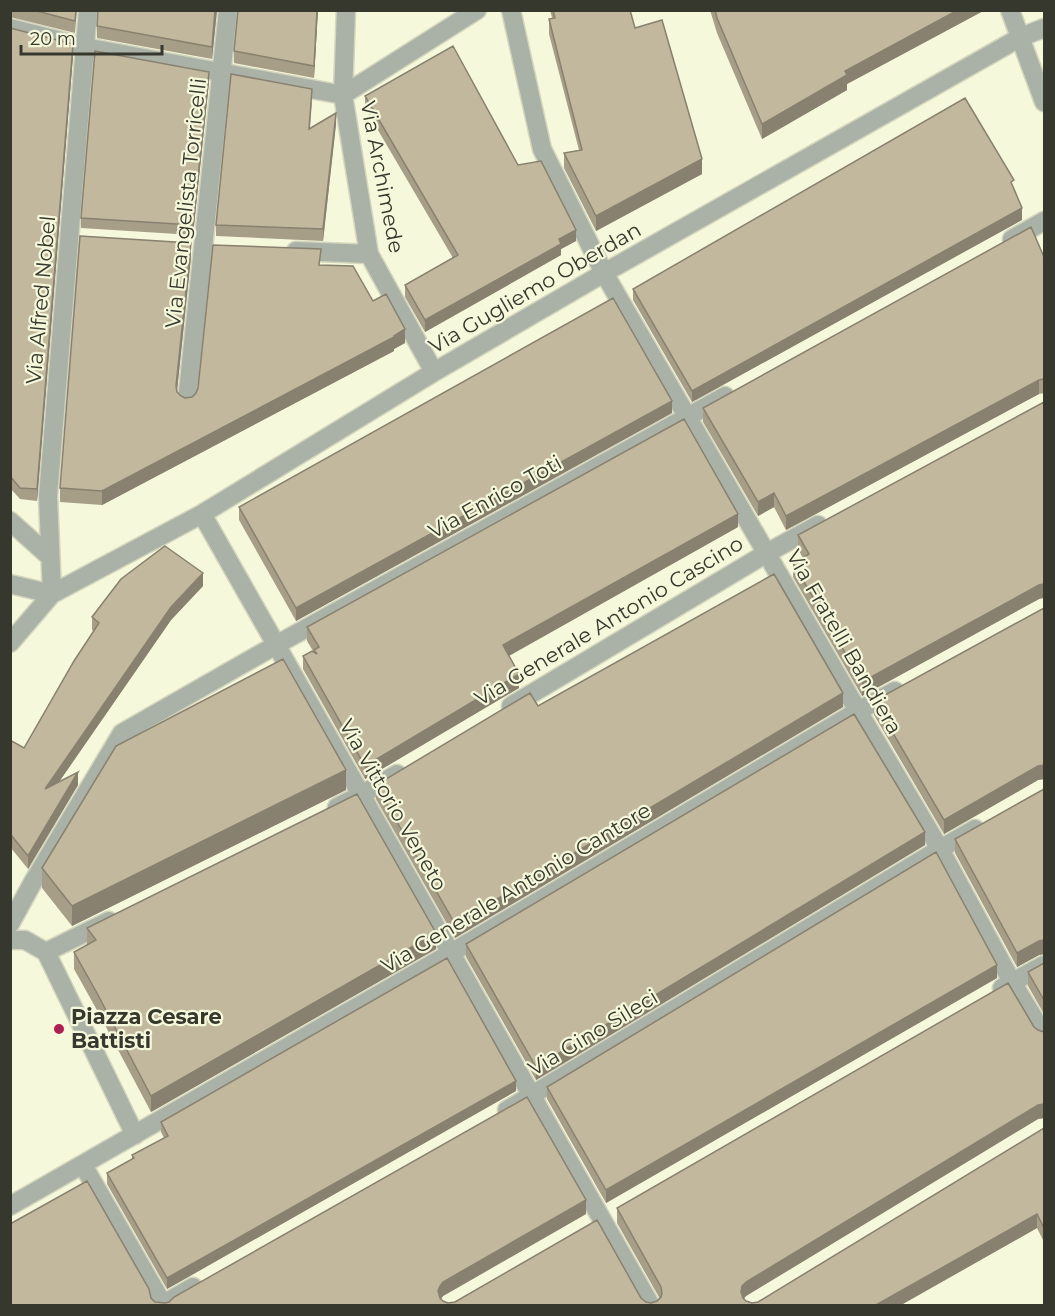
<svg xmlns="http://www.w3.org/2000/svg" width="1055" height="1316" viewBox="0 0 1055 1316" font-family="Montserrat,sans-serif">
  <style>
    .lines { fill: none; stroke-linecap: round; stroke-linejoin: round }
    .minor-casing { stroke: #d3d5bc; stroke-width: 21 }
    .minor { stroke: #aab1a6; stroke-width: 18 }
    .wall { fill: #a79e88 }
    .shaded-wall { fill: #88816f }
    .building { fill: #c2b89e; stroke: #88816f; stroke-width: 1.5 }
    .poi-dot { fill: #af1f53; stroke: #f5f8db; stroke-width: 2 }
    .labels { text-anchor: middle; stroke-width: 4.5; stroke-linejoin: round; paint-order: stroke }
    .street-label { font-size: 21px; fill: #37382d; stroke: #f5f8db }
    .poi-label { font-size: 21px; font-weight: bold; fill: #37382d; stroke: #f5f8db; text-anchor: start }
  </style>
  <rect width="100%" height="100%" fill="#f5f8db"/>
  <g class="lines">
    <defs>
      <path id="minor" d="M 346,10 L 343,95 L 369,254 L 434,372
        M 511,10 L 542,149 L 604,273 L 858,711 L 940,849 L 1012,982 L 1044,1035
        M 1010,10 L 1044,102
        M 10,28 L 85,47 L 343,95 L 477,10
        M 1012,239 L 1044,221
        M 296,251 L 369,254
        M 187,401 L 228,10
        M 202,514 L 651,1306
        M 10,521 L 50,557
        M 10,584 L 52,594
        M 52,594 L 48,496 L 88,10
        M 10,643 L 52,594 L 202,514 L 434,372 L 604,273 L 1021,37 L 1044,28
        M 511,706 L 767,553 L 818,525
        M 337,807 L 361,795 L 397,774
        M 10,924 L 33,882 L 122,733 L 276,645 L 725,396
        M 10,940 L 25,940 L 46,952 L 135,1135
        M 46,952 L 109,921
        M 1002,988 L 1044,965
        M 507,1110 L 940,849 L 975,829
        M 83,1165 L 164,1306
        M 10,1206 L 451,953 L 858,711 L 895,691
        M 160,1306 L 193,1287"/>
    </defs>
    <use href="#minor" class="minor-casing"/>
    <use href="#minor" class="minor"/>
  </g>
  <path class="wall" d="M 10,10 L 77,10 L 75,33 L 10,17 Z
    M 217,10 L 212,59 L 97,38 L 97,26 Z
    M 238,10 L 318,10 L 314,78 L 234,63 L 234,51 Z
    M 550,10 L 630,10 L 635,28 L 702,174 L 596,231 L 564,168 L 564,153 L 579,150 L 549,34 L 549,19 L 552,18 Z
    M 710,10 L 985,10 L 847,84 L 847,90 L 762,139 L 717,33 Z
    M 10,28 L 73,56 L 37,501 L 20,499 L 10,488 Z
    M 209,82 L 193,235 L 81,228 L 81,218 Z
    M 365,96 L 518,165 L 576,241 L 561,249 L 561,255 L 425,332 L 405,297 L 405,285 L 453,258 L 365,108 Z
    M 312,101 L 310,128 L 336,124 L 323,241 L 216,236 L 216,225 Z
    M 1014,189 L 1022,220 L 692,402 L 633,300 L 633,289 Z
    M 191,257 L 177,391 L 181,396 L 185,398 L 192,397 L 320,265 L 373,301 L 405,343 L 394,349 L 394,351 L 102,505 L 60,502 L 60,488 Z
    M 1044,257 L 1044,393 L 1039,394 L 786,530 L 774,507 L 758,516 L 703,422 L 703,408 Z
    M 672,413 L 296,621 L 239,520 L 239,507 Z
    M 738,527 L 509,656 L 519,688 L 365,779 L 303,669 L 303,656 L 313,651 L 307,641 L 307,627 Z
    M 798,535 L 1039,599 L 862,696 L 793,577 L 793,563 L 803,558 L 798,549 Z
    M 203,586 L 171,620 L 59,782 L 78,785 L 28,869 L 11,848 L 10,850 L 10,740 L 24,748 L 94,631 L 92,630 L 92,617 Z
    M 1044,608 L 1044,779 L 1038,780 L 944,834 L 874,715 L 874,701 Z
    M 538,706 L 843,707 L 455,938 L 376,799 L 376,785 Z
    M 1044,789 L 1044,954 L 1039,955 L 1017,967 L 955,853 L 955,839 Z
    M 346,790 L 72,926 L 42,888 L 42,868 Z
    M 925,845 L 536,1080 L 466,957 L 466,944 Z
    M 87,928 L 436,949 L 151,1112 L 98,1012 L 74,969 L 74,952 L 87,945 Z
    M 1044,963 L 1044,1014 L 1028,986 L 1028,972 Z
    M 997,978 L 606,1203 L 547,1099 L 547,1087 Z
    M 1034,1027 L 1038,1030 L 1044,1032 L 1044,1118 L 1038,1119 L 746,1296 L 744,1299 L 746,1301 L 752,1303 L 758,1302 L 1044,1128 L 1044,1242 L 1037,1228 L 901,1305 L 10,1305 L 151,1298 L 155,1302 L 165,1303 L 586,1214 L 443,1296 L 441,1299 L 443,1301 L 448,1303 L 641,1298 L 646,1302 L 651,1303 L 657,1301 L 660,1299 L 617,1223 L 617,1208 Z
    M 516,1091 L 167,1289 L 107,1184 L 107,1173 L 132,1159 L 132,1155 L 164,1138 L 161,1132 L 161,1122 Z"/>
  <path class="shaded-wall" d="M 215,10 L 217,10 L 212,59 L 212,47 Z
    M 317,10 L 318,10 L 314,78 L 314,66 Z
    M 958,10 L 985,10 L 847,84 L 847,90 L 762,139 L 762,124 L 845,71 Z
    M 73,44 L 73,56 L 37,501 L 37,489 Z
    M 209,72 L 209,82 L 193,235 L 193,225 Z
    M 336,113 L 336,124 L 323,241 L 323,229 Z
    M 702,159 L 702,174 L 596,231 L 596,216 Z
    M 1022,208 L 1022,220 L 692,402 L 692,391 Z
    M 576,230 L 576,241 L 561,249 L 561,255 L 425,332 L 425,320 L 559,239 Z
    M 191,243 L 191,257 L 176,400 L 176,386 Z
    M 405,329 L 405,343 L 394,349 L 394,351 L 102,505 L 102,491 Z
    M 1039,380 L 1039,394 L 786,530 L 786,516 Z
    M 672,401 L 672,413 L 296,621 L 296,608 Z
    M 774,493 L 774,507 L 758,516 L 758,502 Z
    M 738,514 L 738,527 L 503,659 L 503,645 Z
    M 203,573 L 203,586 L 171,620 L 45,802 L 45,789 L 171,607 Z
    M 1044,584 L 1044,598 L 1039,599 L 862,696 L 862,682 L 1039,585 Z
    M 519,674 L 519,688 L 365,779 L 365,766 Z
    M 843,693 L 843,707 L 455,938 L 455,924 Z
    M 1044,765 L 1044,779 L 1038,780 L 944,834 L 944,820 L 1038,766 Z
    M 346,770 L 346,790 L 72,926 L 72,906 Z
    M 78,772 L 78,785 L 28,869 L 28,856 Z
    M 925,832 L 925,845 L 536,1080 L 536,1067 Z
    M 436,933 L 436,949 L 151,1112 L 151,1096 Z
    M 1044,940 L 1044,954 L 1039,955 L 1017,967 L 1017,953 L 1039,941 Z
    M 997,965 L 997,978 L 606,1203 L 606,1190 Z
    M 516,1081 L 516,1091 L 167,1289 L 167,1278 Z
    M 1044,1104 L 1044,1118 L 1038,1119 L 746,1296 L 742,1300 L 741,1292 L 742,1286 L 746,1282 L 1038,1105 Z
    M 586,1200 L 586,1214 L 443,1296 L 440,1300 L 438,1291 L 440,1286 L 443,1282 Z
    M 1037,1214 L 1037,1228 L 901,1305 L 876,1305 Z"/>
  <path class="building" d="M 33,10 L 76,10 L 75,21 Z
    M 98,10 L 215,10 L 212,47 L 97,26 Z
    M 238,10 L 317,10 L 314,66 L 234,51 Z
    M 553,10 L 630,10 L 635,28 L 662,20 L 702,159 L 596,216 L 564,153 L 582,150 L 549,19 L 555,18 Z
    M 715,10 L 958,10 L 845,71 L 847,75 L 762,124 L 717,18 Z
    M 10,28 L 73,44 L 37,489 L 20,488 L 10,476 Z
    M 453,46 L 518,165 L 541,161 L 576,230 L 559,239 L 561,244 L 425,320 L 405,285 L 458,255 L 365,96 Z
    M 95,51 L 209,72 L 193,225 L 81,218 Z
    M 231,74 L 312,89 L 309,129 L 336,113 L 323,229 L 216,225 Z
    M 965,98 L 1014,180 L 1011,182 L 1022,208 L 692,391 L 633,289 Z
    M 1031,227 L 1044,257 L 1044,379 L 1039,380 L 786,516 L 774,493 L 758,502 L 703,408 Z
    M 80,236 L 191,243 L 176,386 L 177,392 L 181,396 L 185,398 L 192,397 L 196,393 L 198,388 L 213,245 L 321,249 L 319,265 L 353,266 L 373,301 L 386,294 L 405,329 L 394,336 L 394,337 L 102,491 L 60,488 Z
    M 613,298 L 672,401 L 296,608 L 239,507 Z
    M 1044,402 L 1044,584 L 1039,585 L 862,682 L 793,563 L 809,554 L 798,535 Z
    M 684,419 L 738,514 L 503,645 L 519,674 L 365,766 L 303,656 L 312,651 L 317,654 L 314,650 L 319,647 L 307,627 Z
    M 165,546 L 203,573 L 171,607 L 45,789 L 78,772 L 28,856 L 11,835 L 10,837 L 10,740 L 24,748 L 74,661 L 99,623 L 92,617 L 121,579 Z
    M 774,574 L 843,693 L 455,924 L 376,785 L 530,693 L 538,706 Z
    M 1044,608 L 1044,765 L 1038,766 L 944,820 L 874,701 Z
    M 283,659 L 346,770 L 72,906 L 42,868 L 116,746 Z
    M 854,714 L 925,832 L 536,1067 L 466,944 Z
    M 1044,789 L 1044,940 L 1039,941 L 1017,953 L 955,839 Z
    M 357,794 L 436,933 L 151,1096 L 98,995 L 74,952 L 96,940 L 87,928 Z
    M 936,852 L 997,965 L 606,1190 L 547,1087 Z
    M 447,958 L 516,1081 L 167,1278 L 107,1173 L 134,1158 L 132,1155 L 168,1136 L 161,1122 Z
    M 1044,963 L 1044,1000 L 1028,972 Z
    M 1008,983 L 1034,1027 L 1038,1030 L 1044,1032 L 1044,1104 L 1038,1105 L 746,1282 L 742,1286 L 741,1292 L 743,1298 L 746,1301 L 752,1303 L 758,1302 L 1044,1128 L 1044,1228 L 1037,1214 L 876,1305 L 10,1305 L 10,1224 L 87,1181 L 149,1289 L 151,1298 L 155,1302 L 165,1303 L 169,1302 L 174,1297 L 527,1097 L 586,1200 L 443,1282 L 440,1286 L 438,1291 L 440,1298 L 443,1301 L 448,1303 L 455,1302 L 597,1220 L 641,1298 L 646,1302 L 651,1303 L 657,1301 L 661,1297 L 662,1293 L 661,1287 L 617,1208 Z"/>
  <circle class="poi-dot" cx="59" cy="1029" r="6"/>
  <g class="labels">
    <g class="street-label">
      <text transform="translate(382 177) rotate(79)" y="7">Via Archimede</text>
      <text transform="translate(186 203) rotate(-84)" y="7">Via Evangelista Torricelli</text>
      <text transform="translate(535 288) rotate(-30)" y="7">Via Gugliemo Oberdan</text>
      <text transform="translate(41 300) rotate(-85)" y="7">Via Alfred Nobel</text>
      <text transform="translate(495 497) rotate(-29)" y="7">Via Enrico Toti</text>
      <text transform="translate(609 621) rotate(-31)" y="7">Via Generale Antonio Cascino</text>
      <text transform="translate(844 642) rotate(60)" y="7">Via Fratelli Bandiera</text>
      <text transform="translate(393 805) rotate(60)" y="7">Via Vittorio Veneto</text>
      <text transform="translate(516 888) rotate(-31)" y="7">Via Generale Antonio Cantore</text>
      <text transform="translate(593 1033) rotate(-31)" y="7">Via Gino Sileci</text>
    </g>
    <g class="poi-label">
      <text x="71" y="1024">Piazza Cesare<tspan x="71" dy="24">Battisti</tspan></text>
    </g>
  </g>
  <rect width="1055" height="1316" fill="none" stroke="#37382d" stroke-width="24"/>
  <path d="M21 45v9h141v-9" fill="none" stroke="#37382d" stroke-width="3"/>
  <text x="30" y="45" font-size="18" fill="#37382d" stroke="#f5f8db" stroke-width="4.5" paint-order="stroke">20 m</text>
</svg>
